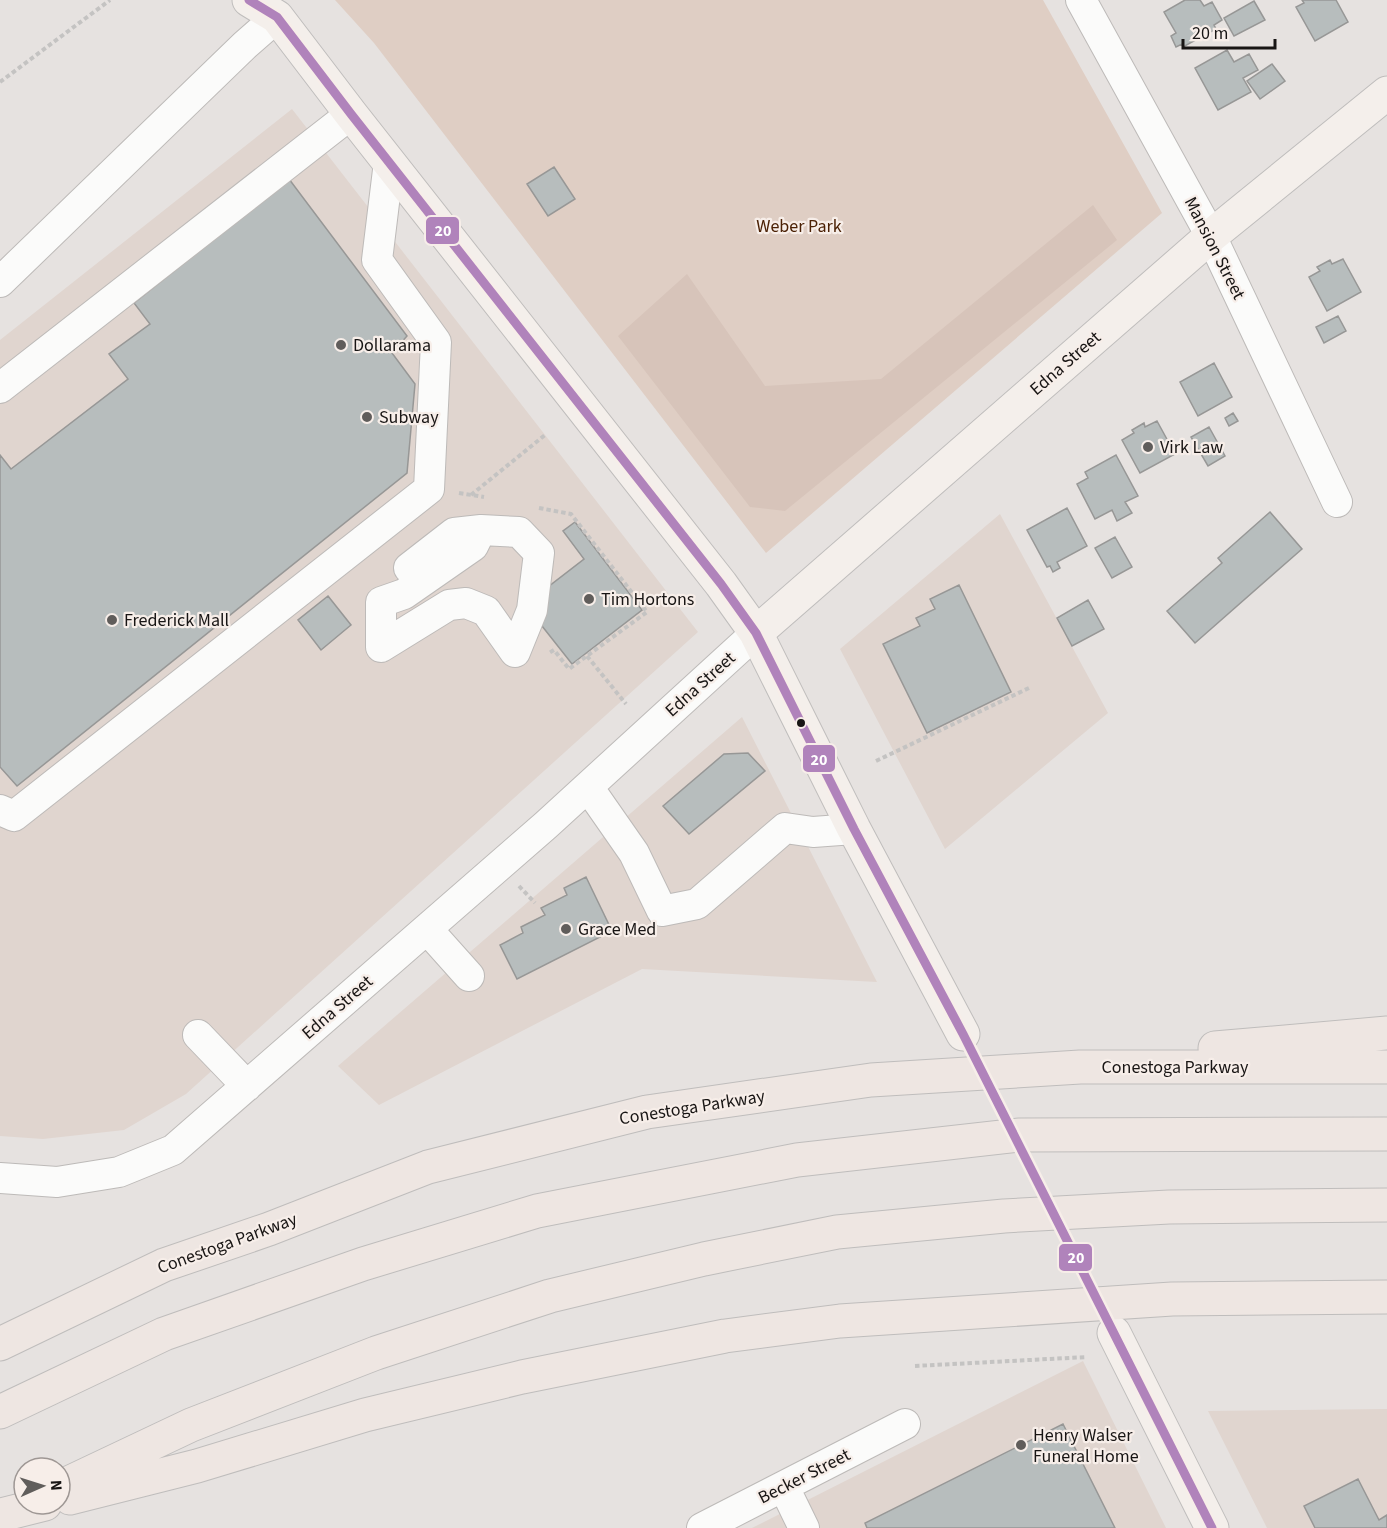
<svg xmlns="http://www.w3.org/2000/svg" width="1387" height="1528" viewBox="0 0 1387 1528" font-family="'Source Sans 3',sans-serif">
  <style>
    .built { fill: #e0d5cf }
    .green { fill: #dfcec4 }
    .forest { fill: #d7c4ba }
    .building { fill: #b7bdbd; stroke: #979796; stroke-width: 1.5 }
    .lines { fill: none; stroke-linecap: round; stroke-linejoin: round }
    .minor-casing { stroke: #bdbab8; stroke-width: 32 }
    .major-casing { stroke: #bfbdbc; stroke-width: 35 }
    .highway-casing { stroke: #bfbdbc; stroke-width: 35 }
    .path { stroke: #c4c3c2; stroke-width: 4; stroke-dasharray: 4.5 3; stroke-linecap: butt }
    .minor { stroke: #fbfbfa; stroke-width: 30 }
    .major { stroke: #f4efeb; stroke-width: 33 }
    .highway { stroke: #eee6e2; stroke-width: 33 }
    .bus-1-casing { stroke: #f7eee9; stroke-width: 14 }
    .bus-1 { stroke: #b083bb; stroke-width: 9 }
    .poi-dot { fill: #605d5b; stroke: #f7eee9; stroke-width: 2 }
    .bus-dot { fill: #181514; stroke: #f7eee9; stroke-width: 2 }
    .labels { text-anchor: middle; stroke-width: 4.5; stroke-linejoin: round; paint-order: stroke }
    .park-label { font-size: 18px; fill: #4b2105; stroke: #f7eee9 }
    .street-label { font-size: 18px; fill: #181514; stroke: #f7eee9 }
    .poi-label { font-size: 18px; fill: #181514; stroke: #f7eee9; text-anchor: start }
    .line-badge { stroke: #f7eee9; stroke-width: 2 }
    .badge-label { font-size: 16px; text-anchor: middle; font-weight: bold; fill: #fff }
  </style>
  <rect width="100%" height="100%" fill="#e6e2e0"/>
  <path class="built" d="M 292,109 L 698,632 L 186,1094 L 124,1130 L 43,1139 L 0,1136 L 0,340 Z
    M 1000,514 L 1108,713 L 945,849 L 840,649 Z
    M 742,717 L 877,982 L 642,969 L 379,1105 L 338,1066 Z
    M 1083,1361 L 1166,1528 L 752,1528 Z
    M 1387,1409 L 1387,1528 L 1267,1528 L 1208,1411 Z"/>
  <path class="green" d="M 335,0 L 1043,0 L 1162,213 L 766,553 L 374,43 Z"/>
  <path class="forest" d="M 1093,205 L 1117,240 L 785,511 L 750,507 L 618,336 L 687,274 L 765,386 L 881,379 Z"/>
  <path class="building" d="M 1185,0 L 1200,0 L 1204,6 L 1212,2 L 1222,20 L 1214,25 L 1216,29 L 1183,47 L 1182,44 L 1176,47 L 1171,36 L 1176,33 L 1164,12 Z
    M 1302,0 L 1336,0 L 1348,22 L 1315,41 L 1296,7 L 1304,3 Z
    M 1254,1 L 1265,20 L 1234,36 L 1224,18 Z
    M 1227,50 L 1234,62 L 1249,54 L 1258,70 L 1243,78 L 1251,92 L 1218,110 L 1195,68 Z
    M 1272,64 L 1285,81 L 1260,99 L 1247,81 Z
    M 554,167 L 575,199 L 548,216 L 527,184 Z
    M 289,179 L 407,336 L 392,353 L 415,384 L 407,473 L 17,786 L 0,767 L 0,455 L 11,469 L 128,379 L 109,354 L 150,324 L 134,303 Z
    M 1343,259 L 1361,292 L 1327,311 L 1309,277 L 1320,271 L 1317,267 L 1330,260 L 1332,264 Z
    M 1338,316 L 1346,331 L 1324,343 L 1316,327 Z
    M 1214,363 L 1232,397 L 1198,416 L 1180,382 Z
    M 1233,413 L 1238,421 L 1229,426 L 1225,418 Z
    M 1157,421 L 1175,454 L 1140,473 L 1122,440 L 1134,433 L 1132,430 L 1144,423 L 1145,427 Z
    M 1209,427 L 1225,456 L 1208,466 L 1191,437 Z
    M 1116,455 L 1138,496 L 1125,502 L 1132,513 L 1117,521 L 1112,510 L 1095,519 L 1077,484 L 1088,478 L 1085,472 Z
    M 1067,508 L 1087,546 L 1057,562 L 1060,568 L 1053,572 L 1050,566 L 1047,567 L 1027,530 Z
    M 1270,512 L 1302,549 L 1195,643 L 1167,611 L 1222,563 L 1218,558 Z
    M 575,522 L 642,610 L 572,664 L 542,626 L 548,587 L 584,559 L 563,531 Z
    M 1115,537 L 1132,567 L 1112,578 L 1095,548 Z
    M 959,585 L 1011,692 L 927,733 L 883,644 L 920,626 L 916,618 L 935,609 L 930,599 Z
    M 328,596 L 351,625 L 321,650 L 298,620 Z
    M 1088,600 L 1104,629 L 1072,646 L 1057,618 Z
    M 748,753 L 765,771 L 689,834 L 663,806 L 724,754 Z
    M 586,877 L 612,931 L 517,979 L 500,945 L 523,933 L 521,927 L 545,915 L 541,908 L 567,895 L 564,888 Z
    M 1063,1424 L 1115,1528 L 867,1528 L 865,1523 Z
    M 1358,1479 L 1379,1520 L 1387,1515 L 1387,1528 L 1315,1528 L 1304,1506 Z"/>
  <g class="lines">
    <defs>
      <path id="minor" d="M 1081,0 L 1211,236 L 1337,502
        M 0,282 L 245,45 L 277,17
        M 0,388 L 351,114
        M 409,568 L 454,533 L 481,530
        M 381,647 L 381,602 L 404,594 L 473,546 L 481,530 L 519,532 L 539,553 L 532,610 L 515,652
        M 381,647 L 449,605 L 466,603 L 486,611 L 515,652
        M 588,787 L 634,853 L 662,911 L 697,904 L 785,828 L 813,832 L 854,829
        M 0,810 L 14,816 L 429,489 L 436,342 L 377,260 L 389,162
        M 427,929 L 469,976
        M 198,1035 L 247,1086
        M 0,1178 L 57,1182 L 119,1172 L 173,1150 L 546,825 L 756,633
        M 784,1487 L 804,1528
        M 702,1528 L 905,1424"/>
      <path id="major" d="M 249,0 L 277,17 L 351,114 L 721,584 L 756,633 L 854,829 L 963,1034
        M 756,633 L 1211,236 L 1387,93
        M 1114,1333 L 1212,1528"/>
      <path id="highway" d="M 1215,1048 L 1387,1033
        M 0,1344 L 164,1265 L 269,1229 L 428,1167 L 647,1112 L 871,1080 L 1080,1067 L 1387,1067
        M 0,1412 L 164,1334 L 363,1264 L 537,1211 L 797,1160 L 1020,1135 L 1387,1134
        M 60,1487 L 191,1425 L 376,1353 L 550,1296 L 704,1259 L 837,1232 L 1004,1216 L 1169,1207 L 1387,1205
        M 70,1498 L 197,1466 L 365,1415 L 522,1377 L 725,1336 L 840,1321 L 1172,1299 L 1387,1297
        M 1,1515 L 45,1504"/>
    </defs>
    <use href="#minor" class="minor-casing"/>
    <use href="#major" class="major-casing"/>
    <use href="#highway" class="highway-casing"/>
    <path class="path" d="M 0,82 L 110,0
      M 459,493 L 484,497
      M 471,495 L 545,435
      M 539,508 L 571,514 L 647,612 L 569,669 L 554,650 L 549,653
      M 587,656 L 626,704
      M 876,761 L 1031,687
      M 519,886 L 535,903
      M 915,1366 L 1087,1357"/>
    <use href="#minor" class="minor"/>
    <use href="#major" class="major"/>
    <use href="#highway" class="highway"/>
    <defs>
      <path id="bus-1" d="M 249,0 L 277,17 L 351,114 L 721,584 L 756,633 L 854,829 L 963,1034 L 1212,1528"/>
    </defs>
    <use href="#bus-1" class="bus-1-casing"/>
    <use href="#bus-1" class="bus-1"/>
  </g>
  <g class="poi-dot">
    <circle cx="341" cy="345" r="6"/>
    <circle cx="367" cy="417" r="6"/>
    <circle cx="1148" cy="447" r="6"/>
    <circle cx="589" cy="599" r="6"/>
    <circle cx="112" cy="620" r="6"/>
    <circle cx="566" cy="929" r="6"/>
    <circle cx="1021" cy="1445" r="6"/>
  </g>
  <circle class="bus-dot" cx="801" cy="723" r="5"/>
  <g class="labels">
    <g class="park-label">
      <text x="799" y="232">Weber Park</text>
    </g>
    <g class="street-label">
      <text transform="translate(1215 248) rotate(63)" y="6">Mansion Street</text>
      <text transform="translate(1065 363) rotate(-41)" y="6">Edna Street</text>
      <text transform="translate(700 684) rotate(-42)" y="6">Edna Street</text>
      <text transform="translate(337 1007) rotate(-41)" y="6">Edna Street</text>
      <text x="1175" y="1073">Conestoga Parkway</text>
      <text transform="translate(692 1107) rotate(-9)" y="6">Conestoga Parkway</text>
      <text transform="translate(227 1243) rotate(-20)" y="6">Conestoga Parkway</text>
      <text transform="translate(804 1476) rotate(-27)" y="6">Becker Street</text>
    </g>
    <g class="poi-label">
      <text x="353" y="351">Dollarama</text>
      <text x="379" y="423">Subway</text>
      <text x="1160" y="453">Virk Law</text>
      <text x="601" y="605">Tim Hortons</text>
      <text x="124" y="626">Frederick Mall</text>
      <text x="578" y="935">Grace Med</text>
      <text x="1033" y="1441">Henry Walser<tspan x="1033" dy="21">Funeral Home</tspan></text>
    </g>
  </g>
  <g class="line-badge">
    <rect x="425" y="216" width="35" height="29" rx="6" fill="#b083bb"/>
    <rect x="802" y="744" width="34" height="29" rx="6" fill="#b083bb"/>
    <rect x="1058" y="1243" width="35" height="29" rx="6" fill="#b083bb"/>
  </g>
  <g class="badge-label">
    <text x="443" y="236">20</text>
    <text x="819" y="765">20</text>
    <text x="1076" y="1263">20</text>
  </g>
  <g transform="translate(42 1486) rotate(87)"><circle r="28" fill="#f7eee9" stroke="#9e9794" stroke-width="1.5"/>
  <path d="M0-4.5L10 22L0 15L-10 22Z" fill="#605d5b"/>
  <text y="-9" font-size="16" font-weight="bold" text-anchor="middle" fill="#181514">N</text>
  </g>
  <path d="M1183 39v9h92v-9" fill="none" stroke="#181514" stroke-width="3"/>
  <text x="1192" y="39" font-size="18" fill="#181514" stroke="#f7eee9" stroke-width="4.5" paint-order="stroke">20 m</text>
</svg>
